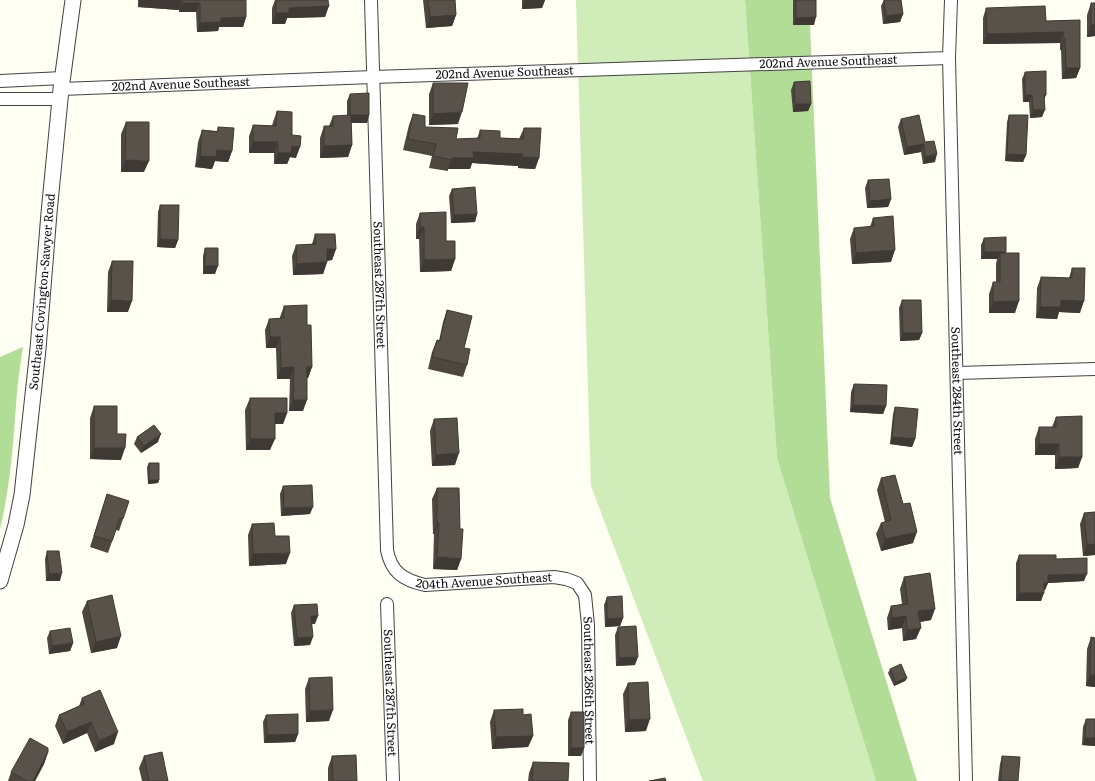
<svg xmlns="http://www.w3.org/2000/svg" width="1095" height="781" viewBox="0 0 1095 781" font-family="Literata,serif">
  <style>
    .green { fill: #cfecb9 }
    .forest { fill: #b1dd97 }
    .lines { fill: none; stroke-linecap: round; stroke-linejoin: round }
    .minor-casing { stroke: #424242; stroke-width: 14 }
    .tertiary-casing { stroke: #424242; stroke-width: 17 }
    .minor { stroke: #fff; stroke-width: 12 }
    .tertiary { stroke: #fff; stroke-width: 15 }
    .wall { fill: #4d4740 }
    .shaded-wall { fill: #3e3934 }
    .building { fill: #59524b; stroke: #3e3934 }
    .labels { text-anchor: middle; stroke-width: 4; stroke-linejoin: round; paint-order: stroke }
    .street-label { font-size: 12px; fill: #0f0f0f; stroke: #fff }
  </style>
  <rect width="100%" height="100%" fill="#fffef2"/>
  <path class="green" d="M 576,0 L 745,0 L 777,458 L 876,781 L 703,781 L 591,486 Z"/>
  <path class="forest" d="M 745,0 L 809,0 L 830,498 L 917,781 L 876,781 L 777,458 Z
    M 23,347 C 20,366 17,386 16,405 C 13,447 10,488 0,529 L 0,357 Z"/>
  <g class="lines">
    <defs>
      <g id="minor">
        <path id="s1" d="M 371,0 L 387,550 C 391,572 403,580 425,585 L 554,577 L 566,579 L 577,583 L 585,595 L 588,625 L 590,781"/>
        <path id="s2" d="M 951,0 L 949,58 L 966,781"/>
        <path d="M 0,81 L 63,78"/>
        <path id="s3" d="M 61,89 L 373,77 L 949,58"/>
        <path d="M 0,99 L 60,99"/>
        <path d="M 957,373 L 1095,369"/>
        <path id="s4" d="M 387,604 L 393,781"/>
      </g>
      <g id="tertiary">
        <path id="s5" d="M 0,581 L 16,525 L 22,495 L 38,349 L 49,213 L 61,89 L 73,0"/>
      </g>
    </defs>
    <use href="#minor" class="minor-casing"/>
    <use href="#tertiary" class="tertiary-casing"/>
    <use href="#minor" class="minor"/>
    <use href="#tertiary" class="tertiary"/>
  </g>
  <path class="wall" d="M 138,0 L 246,0 L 246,17 L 243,27 L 219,27 L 218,31 L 197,32 L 196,12 L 179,12 L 179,10 L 138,7 Z
    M 275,0 L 328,0 L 325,17 L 287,18 L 285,24 L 272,24 L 272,8 Z
    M 423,0 L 455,0 L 456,15 L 452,26 L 426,28 Z
    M 522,0 L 545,0 L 542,8 L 522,9 Z
    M 793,0 L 816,0 L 814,25 L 793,25 Z
    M 884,0 L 901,0 L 903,14 L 900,22 L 883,24 L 881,6 Z
    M 1091,3 L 1095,36 L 1087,37 L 1087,15 Z
    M 986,8 L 1046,21 L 1080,20 L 1080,68 L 1076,78 L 1062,79 L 1061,50 L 1060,50 L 1060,43 L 983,44 L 983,18 Z
    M 1025,72 L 1046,95 L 1044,100 L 1042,117 L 1030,118 L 1029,102 L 1023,102 L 1022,79 Z
    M 794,82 L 811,104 L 808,111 L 793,112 L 791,90 Z
    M 433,83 L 458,124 L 429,125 L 429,94 Z
    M 350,94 L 369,115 L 367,123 L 351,123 L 352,145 L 348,157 L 320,158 L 320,138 L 324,126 L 329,126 L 333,116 L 347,116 L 347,101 Z
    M 277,111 L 292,135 L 296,158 L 290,157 L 287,164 L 274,164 L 274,153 L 249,153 L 249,136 L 253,125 L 272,126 L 273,122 Z
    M 413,114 L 425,127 L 456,139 L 477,139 L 480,130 L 500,138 L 519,139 L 524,128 L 539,158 L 535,169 L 518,168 L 518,166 L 472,163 L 470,169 L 448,169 L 448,171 L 429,168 L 432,156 L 403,150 L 409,125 Z
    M 1009,115 L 1026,155 L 1023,162 L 1005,161 L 1007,122 Z
    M 901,119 L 925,142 L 935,162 L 923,164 L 921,152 L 904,155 L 898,127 Z
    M 126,122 L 144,172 L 121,172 L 121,134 Z
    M 218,127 L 232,151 L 228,162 L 215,161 L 212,169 L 195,167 L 198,142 L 202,130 L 217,131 Z
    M 868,180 L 891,199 L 888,207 L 867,208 L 865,188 Z
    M 452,189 L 477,214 L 475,222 L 451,223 L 449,196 Z
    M 160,205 L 178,240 L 175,248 L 157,247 L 158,212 Z
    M 420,213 L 455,259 L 451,271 L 420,272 L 419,239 L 416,239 L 416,224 Z
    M 873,218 L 891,262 L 852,264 L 850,239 L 854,228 L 870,227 Z
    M 315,234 L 336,249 L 332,260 L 327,261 L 327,262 L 323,274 L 293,275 L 292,256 L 296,245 L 312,244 Z
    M 984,238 L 1006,253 L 1015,313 L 989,313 L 989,294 L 993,282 L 996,282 L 996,264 L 997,259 L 981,259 L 981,245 Z
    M 205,248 L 215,274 L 203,274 L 203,256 Z
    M 112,261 L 128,312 L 107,312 L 108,272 Z
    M 1072,268 L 1080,313 L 1059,312 L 1057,319 L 1036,318 L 1037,288 L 1041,277 L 1069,278 Z
    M 902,300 L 922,333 L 919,340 L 900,341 L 899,308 Z
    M 284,306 L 307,325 L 312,367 L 308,378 L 307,378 L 303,411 L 289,411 L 290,379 L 277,379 L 276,348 L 266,348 L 265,330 L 269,319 L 280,319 L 280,317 Z
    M 447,310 L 464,348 L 467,365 L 463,377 L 428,369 L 432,352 L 437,340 L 439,341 L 443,322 Z
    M 854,384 L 886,406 L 883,414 L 850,412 L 851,392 Z
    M 250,398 L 287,413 L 283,424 L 275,424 L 270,450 L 246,450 L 245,410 Z
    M 94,406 L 117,434 L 121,460 L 90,459 L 90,418 Z
    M 895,407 L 915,439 L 912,447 L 890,444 L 893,414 Z
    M 1056,417 L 1082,457 L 1078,468 L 1055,469 L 1055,455 L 1035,455 L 1035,439 L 1039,427 L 1052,427 Z
    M 434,419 L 455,465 L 432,466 L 430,431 Z
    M 137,437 L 158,442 L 141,453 L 134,444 Z
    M 149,463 L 159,480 L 158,483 L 148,484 L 147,467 Z
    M 881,478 L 913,543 L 881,551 L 876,534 L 881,523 L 885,522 L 877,490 Z
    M 283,486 L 310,514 L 281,516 L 280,494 Z
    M 437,488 L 460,529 L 461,559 L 457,570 L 433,569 L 434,534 L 433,534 L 432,499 Z
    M 107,494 L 123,519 L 119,531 L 116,530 L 108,553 L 90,547 Z
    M 1095,512 L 1095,555 L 1083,556 L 1080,524 L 1084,513 Z
    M 252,524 L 275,536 L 286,564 L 249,566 L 248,535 Z
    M 47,551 L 60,581 L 46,581 L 45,559 Z
    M 1019,555 L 1056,559 L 1084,581 L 1048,583 L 1045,590 L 1044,590 L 1041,601 L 1016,601 L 1016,563 Z
    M 904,577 L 931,620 L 920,622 L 916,639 L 903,641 L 902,628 L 888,630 L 887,618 L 891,606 L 902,604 L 900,589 Z
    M 607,597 L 623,618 L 620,626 L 605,627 L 604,605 Z
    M 87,601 L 117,648 L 91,653 L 82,612 Z
    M 294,605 L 315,624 L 312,624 L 310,645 L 294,646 L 291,613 Z
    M 618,627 L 635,665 L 616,666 L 615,635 Z
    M 50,631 L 73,643 L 70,651 L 49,654 L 47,638 Z
    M 1091,637 L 1095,638 L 1095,687 L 1086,686 L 1087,649 Z
    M 890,669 L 907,678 L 905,681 L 894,686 L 888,673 Z
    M 309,678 L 329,721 L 306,722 L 305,689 Z
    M 628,683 L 646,731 L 625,732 L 623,694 Z
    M 82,698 L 114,744 L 95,752 L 87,733 L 63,744 L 55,726 L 59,715 L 79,706 Z
    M 494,710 L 523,715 L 533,736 L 528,747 L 492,749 L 490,722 Z
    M 571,712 L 584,748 L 581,756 L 568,756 L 568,720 Z
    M 266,715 L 298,734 L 295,742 L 264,743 L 263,722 Z
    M 1086,719 L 1095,719 L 1095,746 L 1082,745 L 1083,727 Z
    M 48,752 L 44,764 L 35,781 L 8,781 L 11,772 Z
    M 144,756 L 168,781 L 142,781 L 139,768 Z
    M 332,756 L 357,781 L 328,781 L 328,768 Z
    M 1002,756 L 1018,781 L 998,781 L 1000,764 Z
    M 533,762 L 568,781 L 528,781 L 529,773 Z"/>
  <path class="shaded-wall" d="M 140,0 L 182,0 L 179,10 L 138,7 Z
    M 545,0 L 542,8 L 522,9 L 525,1 Z
    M 182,3 L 200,3 L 196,12 L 179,12 Z
    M 329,6 L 325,17 L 287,18 L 285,24 L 272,24 L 276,13 L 289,8 Z
    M 903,14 L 900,22 L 883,24 L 886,16 Z
    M 456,15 L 452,26 L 426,28 L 430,17 Z
    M 246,17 L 243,27 L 219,27 L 218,31 L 197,32 L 200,23 L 221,18 Z
    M 816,17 L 814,25 L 793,25 L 796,18 Z
    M 1091,25 L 1095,25 L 1095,36 L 1087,37 Z
    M 1063,32 L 1060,43 L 983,44 L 987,34 Z
    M 1064,39 L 1065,39 L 1061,50 L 1060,50 Z
    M 1066,68 L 1080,68 L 1076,78 L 1062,79 Z
    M 1025,95 L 1032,95 L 1029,102 L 1023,102 Z
    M 795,104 L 811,104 L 808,111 L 793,112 Z
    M 1033,110 L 1045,110 L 1042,117 L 1030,118 Z
    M 462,112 L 458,124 L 429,125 L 433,114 Z
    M 350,115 L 369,115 L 367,123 L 348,123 Z
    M 253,142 L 278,142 L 274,153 L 249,153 Z
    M 924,144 L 921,152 L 904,155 L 907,147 Z
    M 352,145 L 348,157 L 320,158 L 324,146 Z
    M 292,146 L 300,147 L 296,158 L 290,157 L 287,164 L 274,164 L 278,153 Z
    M 217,150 L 232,151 L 228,162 L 215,161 L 212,169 L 195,167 L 200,156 Z
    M 473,152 L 522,154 L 518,166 L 472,163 L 470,169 L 448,169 L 452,158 Z
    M 937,154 L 935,162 L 923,164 L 925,157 Z
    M 1007,154 L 1026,155 L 1023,162 L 1005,161 Z
    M 522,157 L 539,158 L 535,169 L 518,168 Z
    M 125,160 L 149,161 L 144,172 L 121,172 Z
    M 891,199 L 888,207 L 867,208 L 870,201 Z
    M 477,214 L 475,222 L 451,223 L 454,215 Z
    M 420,227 L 424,227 L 419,239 L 416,239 Z
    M 160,239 L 178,240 L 175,248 L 157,247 Z
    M 327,249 L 336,249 L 332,260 L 322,261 Z
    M 895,250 L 891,262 L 852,264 L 856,253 Z
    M 984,252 L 1006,252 L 1004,259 L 1000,253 L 997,259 L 981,259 Z
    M 455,259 L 451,271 L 420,272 L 424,260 Z
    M 327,262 L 323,274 L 293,275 L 297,264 Z
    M 205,266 L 218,266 L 215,274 L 203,274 Z
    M 111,300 L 132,301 L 128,312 L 107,312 Z
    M 1061,300 L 1084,301 L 1080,313 L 1059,312 L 1057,319 L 1036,318 L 1040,307 Z
    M 1019,301 L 1015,313 L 989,313 L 993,302 Z
    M 903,333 L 922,333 L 919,340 L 900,341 Z
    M 270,337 L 280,337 L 276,348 L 266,348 Z
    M 294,367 L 290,379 L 277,379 L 281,368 Z
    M 307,367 L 312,367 L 308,378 L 303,378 Z
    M 293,400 L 307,400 L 303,411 L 289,411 Z
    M 853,405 L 886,406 L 883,414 L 850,412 Z
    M 275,413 L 287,413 L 283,424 L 270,424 Z
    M 161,434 L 158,442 L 141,453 L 144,446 Z
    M 892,437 L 915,439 L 912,447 L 890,444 Z
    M 250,439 L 275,439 L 270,450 L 246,450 Z
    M 1039,444 L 1059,444 L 1055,455 L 1035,455 Z
    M 94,448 L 125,448 L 121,460 L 90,459 Z
    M 459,453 L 455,465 L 432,466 L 436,455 Z
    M 1059,457 L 1082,457 L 1078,468 L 1055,469 Z
    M 149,480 L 159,480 L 158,483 L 148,484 Z
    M 313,507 L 310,514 L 281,516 L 284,508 Z
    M 437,523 L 439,523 L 434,534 L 433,534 Z
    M 917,532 L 913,543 L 881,551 L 885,539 Z
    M 1095,544 L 1095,555 L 1083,556 L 1087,545 Z
    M 290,553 L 286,564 L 249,566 L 253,554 Z
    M 437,557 L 461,559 L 457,570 L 433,569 Z
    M 62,573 L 60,581 L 46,581 L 49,574 Z
    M 1087,574 L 1084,581 L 1048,583 L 1045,590 L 1041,590 L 1048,575 Z
    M 1019,593 L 1044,593 L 1041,601 L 1016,601 Z
    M 935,609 L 931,620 L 914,623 L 918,611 Z
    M 311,616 L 318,616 L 315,624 L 309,624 Z
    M 906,616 L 902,628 L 888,630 L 892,618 Z
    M 623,618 L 620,626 L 605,627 L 607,619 Z
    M 921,628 L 916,639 L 903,641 L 907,630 Z
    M 121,636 L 117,648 L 91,653 L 96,642 Z
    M 313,637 L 310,645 L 294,646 L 297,638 Z
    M 73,643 L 70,651 L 49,654 L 52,646 Z
    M 638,657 L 635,665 L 616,666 L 619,658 Z
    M 1090,675 L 1095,675 L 1095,687 L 1086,686 Z
    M 907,678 L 905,681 L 894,686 L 896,682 Z
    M 333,710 L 329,721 L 306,722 L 310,711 Z
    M 650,719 L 646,731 L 625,732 L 629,720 Z
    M 91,722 L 87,733 L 63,744 L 67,732 Z
    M 118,732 L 114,744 L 95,752 L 99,741 Z
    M 298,734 L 295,742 L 264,743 L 267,735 Z
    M 533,736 L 528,747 L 492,749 L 496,737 Z
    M 1085,738 L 1095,738 L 1095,746 L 1082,745 Z
    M 571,748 L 584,748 L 581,756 L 568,756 Z
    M 48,752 L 44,764 L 35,781 L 33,781 Z"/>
  <path class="building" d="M 175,0 L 246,0 L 246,17 L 221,18 L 221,22 L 200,23 L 200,3 L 182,3 L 182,0 Z
    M 276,0 L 328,0 L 329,6 L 289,8 L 289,13 L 276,13 Z
    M 428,0 L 455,0 L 456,15 L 430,17 Z
    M 525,0 L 545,0 L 525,1 Z
    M 796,0 L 816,0 L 816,17 L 796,18 Z
    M 884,0 L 901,0 L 903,14 L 886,16 Z
    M 1091,3 L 1095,3 L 1095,25 L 1091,25 Z
    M 1045,6 L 1046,21 L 1080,20 L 1080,68 L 1066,68 L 1065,39 L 1064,39 L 1063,32 L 987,34 L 986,8 Z
    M 1046,71 L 1046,95 L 1044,95 L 1045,110 L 1033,110 L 1032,95 L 1025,95 L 1025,72 Z
    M 810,81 L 811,104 L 795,104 L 794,82 Z
    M 433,83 L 468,83 L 462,112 L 433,114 Z
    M 369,93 L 369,115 L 350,115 L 350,94 Z
    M 277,111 L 292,112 L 292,135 L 301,136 L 300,147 L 292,146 L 291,153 L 278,153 L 278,142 L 253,142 L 253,125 L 276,126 Z
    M 413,114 L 425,116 L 425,127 L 458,128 L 456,139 L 480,138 L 480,130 L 500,131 L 500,138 L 523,139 L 524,128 L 541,128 L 539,158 L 522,157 L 522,154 L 473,152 L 474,158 L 452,158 L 452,160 L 433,156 L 436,144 L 408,139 Z
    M 351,115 L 352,145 L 324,146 L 324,126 L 333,126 L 333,116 Z
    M 919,115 L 925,142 L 934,141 L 937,154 L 925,157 L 924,144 L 907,147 L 901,119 Z
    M 1009,115 L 1028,115 L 1026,155 L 1007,154 Z
    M 126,122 L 149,122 L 149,161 L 125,160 Z
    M 218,127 L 234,128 L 232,151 L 217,150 L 216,157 L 200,156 L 202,130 L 218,132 Z
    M 889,179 L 891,199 L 870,201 L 868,180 Z
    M 475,187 L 477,214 L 454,215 L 452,189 Z
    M 160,205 L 179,205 L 178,240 L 160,239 Z
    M 446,212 L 446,241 L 455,241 L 455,259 L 424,260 L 424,227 L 420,227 L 420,213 Z
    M 893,216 L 895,250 L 856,253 L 854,228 L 874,226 L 873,218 Z
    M 315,234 L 335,234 L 336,249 L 327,249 L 327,262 L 297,264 L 296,245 L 316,244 Z
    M 1006,237 L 1006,252 L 984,252 L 984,238 Z
    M 205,248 L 218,248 L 218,266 L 205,266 Z
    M 1000,253 L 1019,253 L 1019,301 L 993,302 L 993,282 L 1000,282 Z
    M 112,261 L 133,261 L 132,301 L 111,300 Z
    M 1072,268 L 1085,268 L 1084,301 L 1061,300 L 1061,307 L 1040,307 L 1041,277 L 1072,278 Z
    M 902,300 L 921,300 L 922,333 L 903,333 Z
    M 307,305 L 307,325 L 311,325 L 312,367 L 307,367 L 307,400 L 293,400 L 294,367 L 281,368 L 280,337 L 270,337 L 269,319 L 284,318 L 284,306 Z
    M 447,310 L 472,316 L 464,348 L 470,349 L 467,365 L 432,357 L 437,340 L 440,341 Z
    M 854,384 L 887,385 L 886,406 L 853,405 Z
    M 250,398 L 287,398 L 287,413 L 275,413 L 275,439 L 250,439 Z
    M 94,406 L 117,406 L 117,434 L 126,434 L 125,448 L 94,448 Z
    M 895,407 L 918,409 L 915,439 L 892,437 Z
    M 1082,416 L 1082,457 L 1059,457 L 1059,444 L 1039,444 L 1039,427 L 1056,427 L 1056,417 Z
    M 457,418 L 459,453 L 436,455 L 434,419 Z
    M 154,425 L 161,434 L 144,446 L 137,437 Z
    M 149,463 L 159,463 L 159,480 L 149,480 Z
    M 895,475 L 903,504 L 910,503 L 917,532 L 885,539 L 881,523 L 891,520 L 881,478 Z
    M 312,485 L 313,507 L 284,508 L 283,486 Z
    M 437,488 L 459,488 L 460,529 L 463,529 L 461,559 L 437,557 L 439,523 L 437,523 Z
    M 107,494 L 129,501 L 123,519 L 120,518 L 112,541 L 94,536 Z
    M 1095,512 L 1095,544 L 1087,545 L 1084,513 Z
    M 274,523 L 275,536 L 289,536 L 290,553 L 253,554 L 252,524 Z
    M 47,551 L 59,551 L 62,573 L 49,574 Z
    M 1019,555 L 1056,555 L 1056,559 L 1087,558 L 1087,574 L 1048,575 L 1048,583 L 1044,583 L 1044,593 L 1019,593 Z
    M 930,573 L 935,609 L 918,611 L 921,628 L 907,630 L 906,616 L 892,618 L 891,606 L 908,604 L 904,577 Z
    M 112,595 L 121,636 L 96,642 L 87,601 Z
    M 622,596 L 623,618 L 607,619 L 607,597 Z
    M 317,604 L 318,616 L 311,616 L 313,637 L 297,638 L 294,605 Z
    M 636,626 L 638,657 L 619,658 L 618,627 Z
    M 70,628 L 73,643 L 52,646 L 50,631 Z
    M 1091,637 L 1095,638 L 1095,675 L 1090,675 Z
    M 901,664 L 907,678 L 896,682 L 890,669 Z
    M 332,677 L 333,710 L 310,711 L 309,678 Z
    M 648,682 L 650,719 L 629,720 L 628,683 Z
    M 100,690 L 118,732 L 99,741 L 91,722 L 67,732 L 59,715 L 84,704 L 82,698 Z
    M 523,709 L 523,715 L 531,714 L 533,736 L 496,737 L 494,710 Z
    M 571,712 L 584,712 L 584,748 L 571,748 Z
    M 298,714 L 298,734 L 267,735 L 266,715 Z
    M 1086,719 L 1095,719 L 1095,738 L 1085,738 Z
    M 30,738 L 48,748 L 48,752 L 33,781 L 27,781 L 11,772 Z
    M 162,752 L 168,781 L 149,781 L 144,756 Z
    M 356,755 L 357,781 L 333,781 L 332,756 Z
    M 1002,756 L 1020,757 L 1018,781 L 1001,781 Z
    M 533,762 L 569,763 L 568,781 L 532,781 Z
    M 665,778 L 666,781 L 649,781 Z"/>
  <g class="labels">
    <g class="street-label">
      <text dy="4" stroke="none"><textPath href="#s3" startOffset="768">202nd Avenue Southeast</textPath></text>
      <text dy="4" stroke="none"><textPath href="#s3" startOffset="444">202nd Avenue Southeast</textPath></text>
      <text dy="4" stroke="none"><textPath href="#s3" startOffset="120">202nd Avenue Southeast</textPath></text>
      <text dy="4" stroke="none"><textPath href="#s1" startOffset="285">Southeast 287th Street</textPath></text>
      <text dy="4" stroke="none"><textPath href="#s5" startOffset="293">Southeast Covington-Sawyer Road</textPath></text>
      <text dy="4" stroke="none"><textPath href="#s2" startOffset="391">Southeast 284th Street</textPath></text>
      <text dy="4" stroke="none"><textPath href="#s1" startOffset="665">204th Avenue Southeast</textPath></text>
      <text dy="4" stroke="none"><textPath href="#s1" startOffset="859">Southeast 286th Street</textPath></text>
      <text dy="4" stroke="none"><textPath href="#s4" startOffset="89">Southeast 287th Street</textPath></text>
    </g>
  </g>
</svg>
